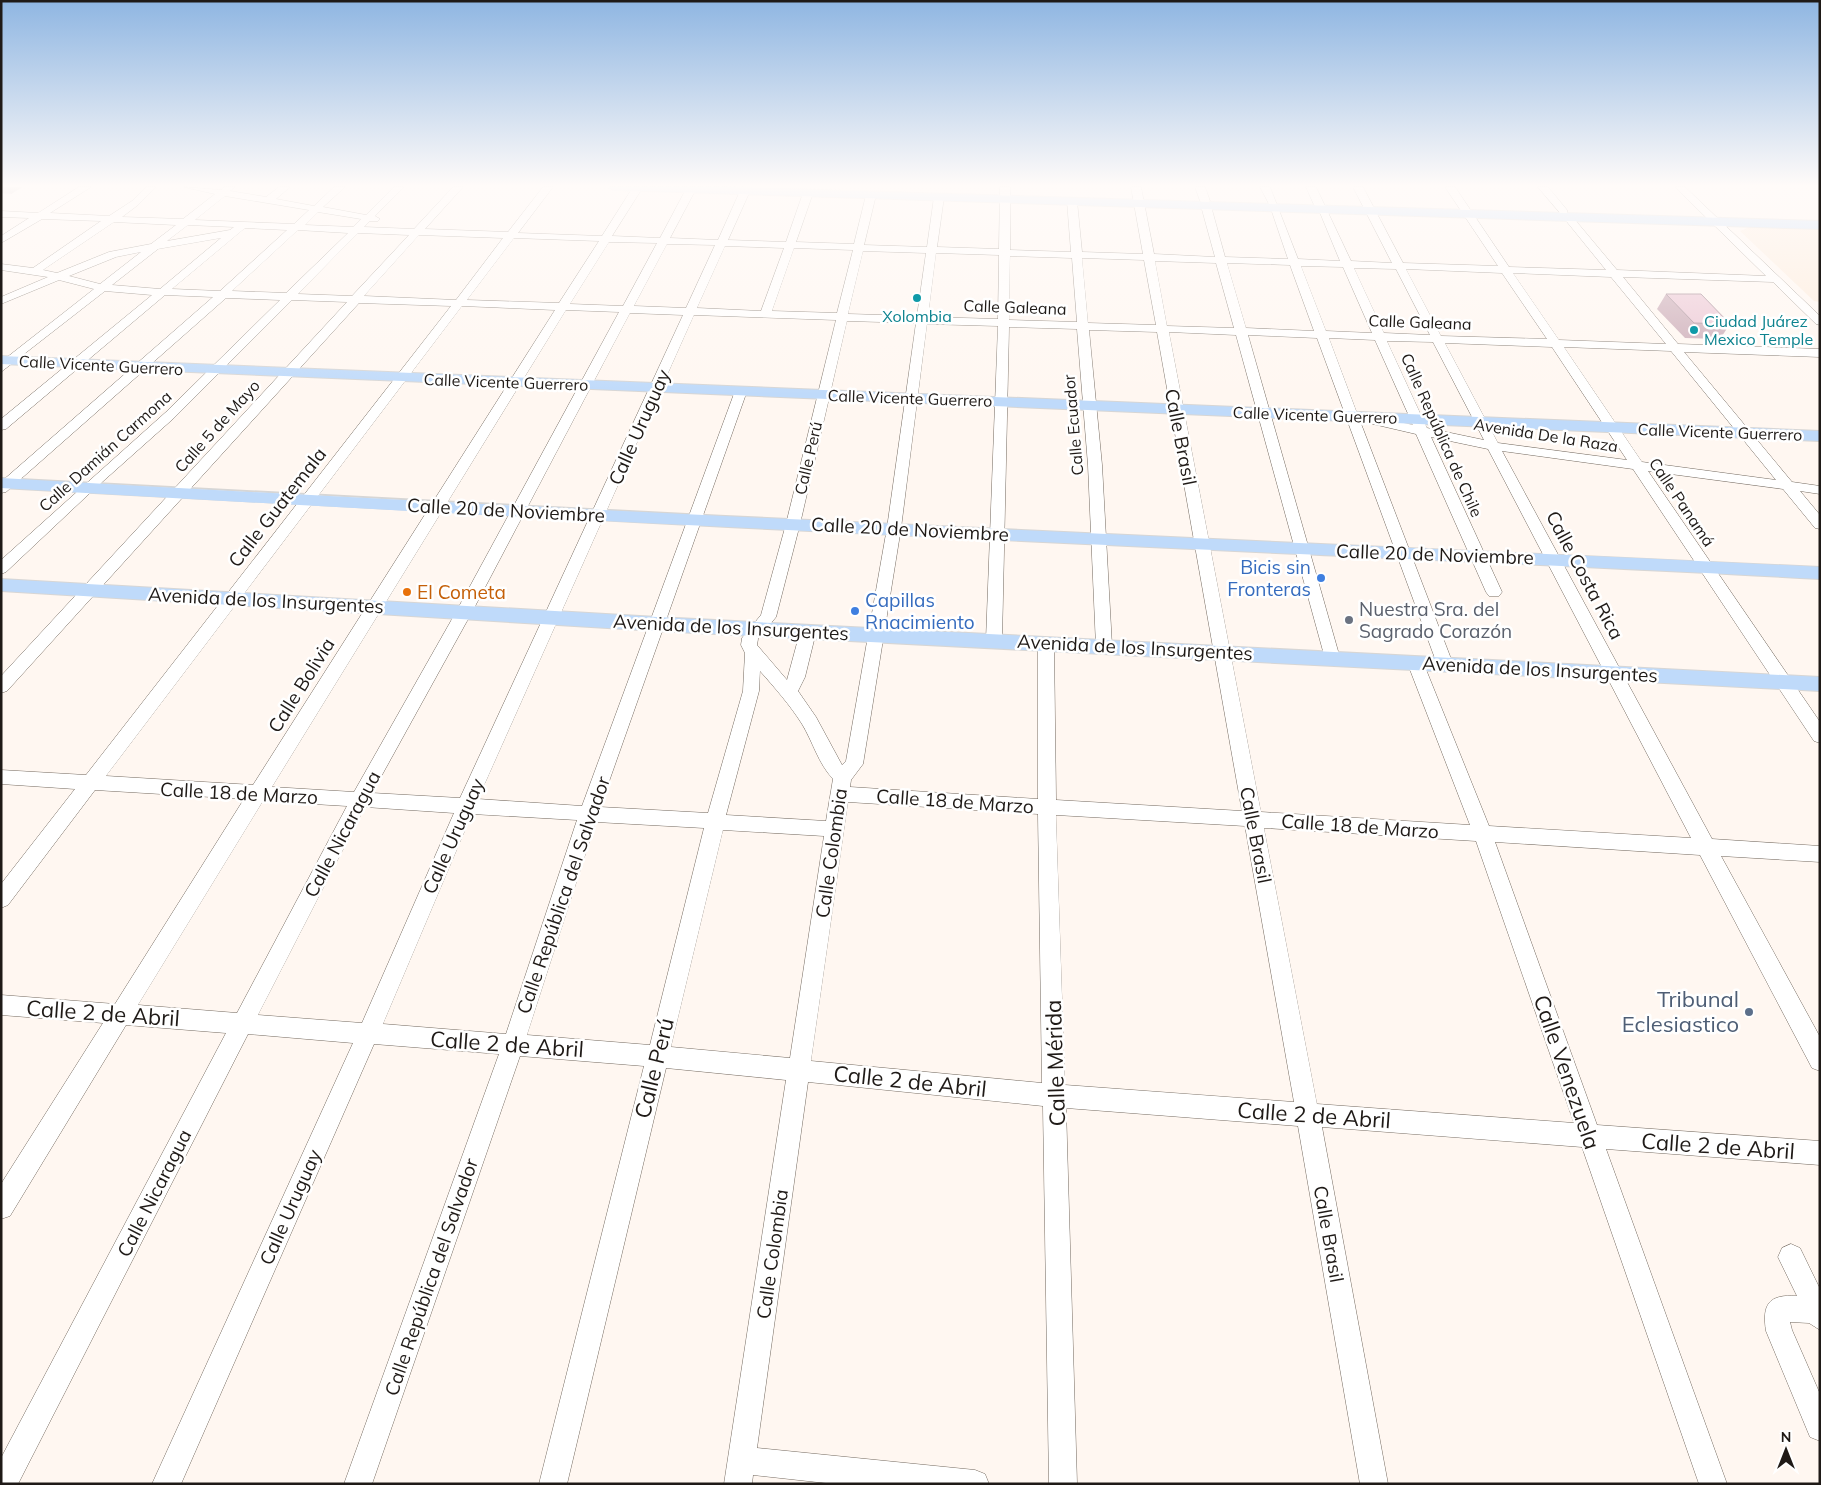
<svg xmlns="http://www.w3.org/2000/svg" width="1821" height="1485" viewBox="0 0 1821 1485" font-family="Mulish,sans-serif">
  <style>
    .built { fill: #fdebda }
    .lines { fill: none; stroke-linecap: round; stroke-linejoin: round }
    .minor-casing { stroke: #756b61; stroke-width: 1 }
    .major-casing { stroke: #d7d6d5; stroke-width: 2 }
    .minor { fill: #fff; fill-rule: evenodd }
    .major { fill: #bfdafa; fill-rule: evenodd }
    .wall { fill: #caa9b5 }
    .shaded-wall { fill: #a48a94 }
    .building { fill: #ebc5d3; stroke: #a48a94 }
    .culture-dot { fill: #0f9aa8; stroke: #fff; stroke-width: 2 }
    .shop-dot { fill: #3f7fe0; stroke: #fff; stroke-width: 2 }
    .food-dot { fill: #e8710a; stroke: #fff; stroke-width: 2 }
    .worship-dot { fill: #6b7280; stroke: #fff; stroke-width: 2 }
    .service-dot { fill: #5c6f8a; stroke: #fff; stroke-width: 2 }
    .labels { text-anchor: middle; stroke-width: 5; stroke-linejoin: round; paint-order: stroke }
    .far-street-label { font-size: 16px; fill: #1f1a17; stroke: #fff }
    .far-culture-label { font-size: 16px; fill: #0d838f; stroke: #fff }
    .street-label { font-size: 19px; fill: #1f1a17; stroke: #fff }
    .shop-label { font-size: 19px; fill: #366cbe; stroke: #fff; text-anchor: end }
    .food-label { font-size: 19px; fill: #c56008; stroke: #fff; text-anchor: start }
    .worship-label { font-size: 19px; fill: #5b616d; stroke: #fff; text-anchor: start }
    .near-service-label { font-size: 22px; fill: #4e5e75; stroke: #fff; text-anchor: end }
    .near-street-label { font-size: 22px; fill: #1f1a17; stroke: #fff }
  </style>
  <rect width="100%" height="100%" fill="#fff7f1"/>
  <path class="built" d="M 1749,227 L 1820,229 L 1820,302 L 1814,301 L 1740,231 Z"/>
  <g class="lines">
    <defs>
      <path id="minor" d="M 79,187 L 91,187 L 50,213 L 109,216 L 132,201 L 146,187 L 156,187 L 138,205 L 122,217 L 183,219 L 215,194 L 184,187 L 221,190 L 224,187 L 235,187 L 230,191 L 266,197 L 279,187 L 290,187 L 276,199 L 314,206 L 334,187 L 345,187 L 323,207 L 366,215 L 394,187 L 404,187 L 375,216 L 380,219 L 378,221 L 370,221 L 364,227 L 414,229 L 453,187 L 463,187 L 425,229 L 508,232 L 543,187 L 553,187 L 518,233 L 602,236 L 633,187 L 643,187 L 612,236 L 660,238 L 686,189 L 694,187 L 696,189 L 670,238 L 718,240 L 740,191 L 745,188 L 750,191 L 728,240 L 786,242 L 803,193 L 808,190 L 813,193 L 796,242 L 854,244 L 866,195 L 871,192 L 876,195 L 864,245 L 927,247 L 934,197 L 939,194 L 944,197 L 937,247 L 999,249 L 1000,187 L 1010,187 L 1010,250 L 1071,252 L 1067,201 L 1072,198 L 1077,201 L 1082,252 L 1143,254 L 1131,187 L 1141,187 L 1154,254 L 1215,257 L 1201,206 L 1204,204 L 1200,201 L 1195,187 L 1205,187 L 1210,201 L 1207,203 L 1211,206 L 1225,257 L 1288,259 L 1270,206 L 1260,187 L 1270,187 L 1298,259 L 1340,261 L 1318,208 L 1314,205 L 1306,187 L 1316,187 L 1351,261 L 1392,263 L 1353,187 L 1363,187 L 1403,263 L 1498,266 L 1445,187 L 1455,187 L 1509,267 L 1606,270 L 1563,217 L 1568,214 L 1571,215 L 1617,270 L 1766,276 L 1675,187 L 1685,187 L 1820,316 L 1820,325 L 1816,324 L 1773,282 L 1623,277 L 1678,344 L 1820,349 L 1820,357 L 1684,352 L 1792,482 L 1820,486 L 1820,494 L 1800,491 L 1820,515 L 1820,529 L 1815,528 L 1783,489 L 1648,471 L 1820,722 L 1820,743 L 1814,741 L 1633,469 L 1502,451 L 1712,839 L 1820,846 L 1820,862 L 1721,856 L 1820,1037 L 1820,1071 L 1812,1068 L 1700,855 L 1495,842 L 1597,1125 L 1820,1141 L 1820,1165 L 1606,1149 L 1727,1484 L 1699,1484 L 1582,1147 L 1322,1127 L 1388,1484 L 1360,1484 L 1298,1126 L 1066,1108 L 1077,1484 L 1049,1484 L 1043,1106 L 808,1082 L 757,1448 L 975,1470 L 985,1474 L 989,1484 L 835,1484 L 753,1475 L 752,1484 L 724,1484 L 786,1080 L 666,1068 L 567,1484 L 539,1484 L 644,1066 L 520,1056 L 372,1484 L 344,1484 L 499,1054 L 374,1044 L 181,1484 L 152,1484 L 353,1043 L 248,1034 L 18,1484 L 1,1484 L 1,1458 L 226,1033 L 126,1025 L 10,1216 L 1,1219 L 1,1184 L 103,1023 L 1,1015 L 1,995 L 115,1004 L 244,799 L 95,790 L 8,905 L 1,908 L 1,884 L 75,789 L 1,784 L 1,770 L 86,775 L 451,306 L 359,303 L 7,691 L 1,693 L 1,676 L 347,302 L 292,300 L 174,418 L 91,492 L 6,572 L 1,574 L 1,560 L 166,412 L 280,300 L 226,298 L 6,492 L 1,493 L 1,482 L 213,297 L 165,295 L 6,429 L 1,430 L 1,419 L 152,295 L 105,291 L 1,372 L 1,362 L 94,289 L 59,280 L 1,304 L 1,297 L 48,277 L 1,270 L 1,264 L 33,268 L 101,221 L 42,219 L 1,243 L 1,236 L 29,218 L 1,217 L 1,211 L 38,213 ZM 225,196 L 309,210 L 294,224 L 195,220 ZM 318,212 L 361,219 L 353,227 L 305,225 ZM 114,222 L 176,225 L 151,244 L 109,252 L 57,273 L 43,270 ZM 188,225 L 234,227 L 230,230 L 167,241 ZM 245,228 L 287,230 L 220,291 L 172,289 ZM 298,230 L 348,233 L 286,293 L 232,291 ZM 358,233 L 409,235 L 352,296 L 298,294 ZM 419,235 L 503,238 L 456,300 L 364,296 ZM 221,238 L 160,289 L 112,285 L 158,249 ZM 514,238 L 599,241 L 559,303 L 467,300 ZM 609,242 L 657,243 L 623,306 L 570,304 ZM 667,244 L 715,245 L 686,308 L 634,306 ZM 725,246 L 784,248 L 761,311 L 697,308 ZM 794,248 L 853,250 L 837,313 L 772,311 ZM 863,251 L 926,253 L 917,316 L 848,314 ZM 141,252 L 100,284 L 69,276 L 116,257 ZM 936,253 L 999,255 L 998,319 L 928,317 ZM 1010,256 L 1072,258 L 1077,322 L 1009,320 ZM 1082,258 L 1144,260 L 1156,325 L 1088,323 ZM 1155,261 L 1216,263 L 1234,328 L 1167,326 ZM 1227,263 L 1290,265 L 1314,331 L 1246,328 ZM 1301,266 L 1343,267 L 1372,333 L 1326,331 ZM 1354,268 L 1396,269 L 1430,335 L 1384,333 ZM 1406,269 L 1502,273 L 1547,339 L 1441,336 ZM 1513,273 L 1611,277 L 1666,344 L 1559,340 ZM 462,306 L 555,310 L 253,785 L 106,776 ZM 566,310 L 619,312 L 456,612 L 354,792 L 272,787 ZM 630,313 L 683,315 L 460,798 L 372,793 L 472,612 ZM 694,315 L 836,320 L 786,524 L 761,615 L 742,638 L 741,645 L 745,653 L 743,691 L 708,813 L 600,807 L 747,391 L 741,387 L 735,391 L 582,806 L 478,799 ZM 847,321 L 916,323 L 887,528 L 846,761 L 842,765 L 816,717 L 798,691 L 805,677 L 816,632 L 814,628 L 802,628 L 800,632 L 787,680 L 757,645 L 758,639 L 776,617 L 800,524 ZM 927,324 L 998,326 L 986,640 L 988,644 L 1000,644 L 1002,640 L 1009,327 L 1077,329 L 1088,465 L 1096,646 L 1098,650 L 1110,650 L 1112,646 L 1102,465 L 1089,330 L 1157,332 L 1242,811 L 1056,800 L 1054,643 L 1052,639 L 1040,639 L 1038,643 L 1038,799 L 850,787 L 851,780 L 863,764 L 901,528 ZM 1169,332 L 1236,335 L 1326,662 L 1338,662 L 1340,658 L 1248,335 L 1317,338 L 1437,664 L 1439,668 L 1451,668 L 1453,664 L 1360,421 L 1416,434 L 1486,592 L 1489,596 L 1499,596 L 1502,592 L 1431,437 L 1488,449 L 1691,838 L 1489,826 L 1423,662 L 1421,658 L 1409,658 L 1407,662 L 1470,825 L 1261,812 ZM 1329,338 L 1375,340 L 1413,425 L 1357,413 ZM 1387,341 L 1433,342 L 1484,440 L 1427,428 ZM 1445,343 L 1552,347 L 1627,460 L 1498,443 ZM 1564,347 L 1671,351 L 1776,480 L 1642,462 ZM 760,671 C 775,688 790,705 802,724 C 813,742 818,763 833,779 L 826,821 L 726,815 L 759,691 ZM 263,801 L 347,806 L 237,1013 L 138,1005 ZM 848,802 L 1038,814 L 1042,1083 L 811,1061 ZM 365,807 L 454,813 L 362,1023 L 258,1015 ZM 472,814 L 577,820 L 506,1034 L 383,1024 ZM 1056,815 L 1245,826 L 1294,1102 L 1065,1085 ZM 596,822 L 704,828 L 650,1045 L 527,1035 ZM 1264,828 L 1476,841 L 1574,1123 L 1317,1104 ZM 723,830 L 824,836 L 790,1058 L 671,1047 Z
        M 1538,187 L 1548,187 L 1567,210 L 1567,214 L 1561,214 Z
        M 1791,1244 L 1800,1248 L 1820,1289 L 1820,1330 L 1809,1323 L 1790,1322 L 1792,1330 L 1820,1394 L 1820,1441 L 1810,1437 L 1766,1331 C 1762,1305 1768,1294 1797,1296 L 1778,1257 L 1782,1248 Z"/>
      <path id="major" d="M 608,187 L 725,187 L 1820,221 L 1820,229 L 614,190 Z
        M 1,356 L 1820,431 L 1820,441 L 1,364 Z
        M 1,478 C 434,503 866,523 1299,543 C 1472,551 1646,558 1820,567 L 1820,579 C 1646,569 1472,562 1299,554 C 866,534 434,514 1,488 Z
        M 1,579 L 657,617 L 1820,677 L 1820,691 L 657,631 L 1,591 Z"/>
    </defs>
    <use href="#minor" class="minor-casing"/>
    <use href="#major" class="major-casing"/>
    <use href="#minor" class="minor"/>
    <use href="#major" class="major"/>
  </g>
  <path class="wall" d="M 1,187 L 22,187 L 11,194 L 1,193 Z
    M 1666,294 L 1730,324 L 1720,339 L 1685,338 L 1657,309 Z"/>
  <path class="shaded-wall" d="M 6,187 L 22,187 L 11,194 Z"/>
  <path class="building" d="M 1666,294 L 1701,294 L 1730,324 L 1694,323 Z"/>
  <linearGradient id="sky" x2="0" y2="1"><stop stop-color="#8fb6e2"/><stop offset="0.47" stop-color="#fffbf9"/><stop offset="1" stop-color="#fffbf9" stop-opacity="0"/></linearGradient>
  <rect width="1821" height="395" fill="url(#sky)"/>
  <g class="culture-dot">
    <circle cx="917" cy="298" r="5"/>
    <circle cx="1694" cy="330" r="5"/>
  </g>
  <g class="shop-dot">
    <circle cx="1321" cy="578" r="5"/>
    <circle cx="855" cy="611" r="5"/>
  </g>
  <circle class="food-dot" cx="407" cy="592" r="5"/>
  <circle class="worship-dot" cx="1349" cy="620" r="5"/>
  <circle class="service-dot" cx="1749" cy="1012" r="5"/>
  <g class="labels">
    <g class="far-street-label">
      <text transform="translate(1015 307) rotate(2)" y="6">Calle Galeana</text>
      <text transform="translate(1420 322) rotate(2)" y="6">Calle Galeana</text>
      <text transform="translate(101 365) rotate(3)" y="6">Calle Vicente Guerrero</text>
      <text transform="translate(506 382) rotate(2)" y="6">Calle Vicente Guerrero</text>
      <text transform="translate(910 398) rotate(2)" y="6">Calle Vicente Guerrero</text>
      <text transform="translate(1315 415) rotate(2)" y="6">Calle Vicente Guerrero</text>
      <text transform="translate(1073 425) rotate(-95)" y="6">Calle Ecuador</text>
      <text transform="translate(217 426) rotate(-48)" y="6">Calle 5 de Mayo</text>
      <text transform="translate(1720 432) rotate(2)" y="6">Calle Vicente Guerrero</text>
      <text transform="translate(1442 435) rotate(66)" y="6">Calle República de Chile</text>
      <text transform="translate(1546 435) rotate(9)" y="6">Avenida De la Raza</text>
      <text transform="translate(105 451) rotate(-42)" y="6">Calle Damián Carmona</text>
      <text transform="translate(808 458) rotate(-77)" y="6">Calle Perú</text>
      <text transform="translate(1682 502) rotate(56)" y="6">Calle Panamá</text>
    </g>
    <g class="far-culture-label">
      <text x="917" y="322">Xolombia</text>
      <text x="1704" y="327" text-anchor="start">Ciudad Juárez<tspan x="1704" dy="18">Mexico Temple</tspan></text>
    </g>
    <g class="street-label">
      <text transform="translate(639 427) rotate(-66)" y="7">Calle Uruguay</text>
      <text transform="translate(1181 437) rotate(79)" y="7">Calle Brasil</text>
      <text transform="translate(277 507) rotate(-52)" y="7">Calle Guatemala</text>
      <text transform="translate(506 510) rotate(3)" y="7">Calle 20 de Noviembre</text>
      <text transform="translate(910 529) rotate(3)" y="7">Calle 20 de Noviembre</text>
      <text transform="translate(1435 554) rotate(2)" y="7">Calle 20 de Noviembre</text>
      <text transform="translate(1585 575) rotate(62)" y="7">Calle Costa Rica</text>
      <text transform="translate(266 600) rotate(3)" y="7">Avenida de los Insurgentes</text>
      <text transform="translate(731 627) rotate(3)" y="7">Avenida de los Insurgentes</text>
      <text transform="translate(1135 647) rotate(3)" y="7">Avenida de los Insurgentes</text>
      <text transform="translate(1540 669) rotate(3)" y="7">Avenida de los Insurgentes</text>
      <text transform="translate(301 685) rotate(-58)" y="7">Calle Bolivia</text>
      <text transform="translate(239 793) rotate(3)" y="7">Calle 18 de Marzo</text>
      <text transform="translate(955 801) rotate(4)" y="7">Calle 18 de Marzo</text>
      <text transform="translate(1360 826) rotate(4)" y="7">Calle 18 de Marzo</text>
      <text transform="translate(342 834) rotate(-62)" y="7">Calle Nicaragua</text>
      <text transform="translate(1256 835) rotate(79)" y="7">Calle Brasil</text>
      <text transform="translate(453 836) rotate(-66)" y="7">Calle Uruguay</text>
      <text transform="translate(831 853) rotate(-82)" y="7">Calle Colombia</text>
      <text transform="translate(563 895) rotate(-71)" y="7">Calle República del Salvador</text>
      <text transform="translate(154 1193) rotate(-63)" y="7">Calle Nicaragua</text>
      <text transform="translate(290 1207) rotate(-66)" y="7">Calle Uruguay</text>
      <text transform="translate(1329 1234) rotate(80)" y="7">Calle Brasil</text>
      <text transform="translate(772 1254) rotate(-82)" y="7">Calle Colombia</text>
      <text transform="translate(431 1277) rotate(-71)" y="7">Calle República del Salvador</text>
    </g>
    <g class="shop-label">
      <text x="1311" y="574">Bicis sin<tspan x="1311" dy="22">Fronteras</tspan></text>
      <text x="865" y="607" text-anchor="start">Capillas<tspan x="865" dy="22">Rnacimiento</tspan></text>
    </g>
    <g class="food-label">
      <text x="417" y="599">El Cometa</text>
    </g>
    <g class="worship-label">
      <text x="1359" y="616">Nuestra Sra. del<tspan x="1359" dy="22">Sagrado Corazón</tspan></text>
    </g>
    <g class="near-service-label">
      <text x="1739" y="1007">Tribunal<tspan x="1739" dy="25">Eclesiastico</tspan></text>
    </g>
    <g class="near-street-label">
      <text transform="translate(103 1013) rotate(4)" y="8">Calle 2 de Abril</text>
      <text transform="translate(507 1044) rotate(4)" y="8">Calle 2 de Abril</text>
      <text transform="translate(1055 1063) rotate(-92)" y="8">Calle Mérida</text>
      <text transform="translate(654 1068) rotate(-76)" y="8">Calle Perú</text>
      <text transform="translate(1567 1072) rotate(71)" y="8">Calle Venezuela</text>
      <text transform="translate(910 1081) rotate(6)" y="8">Calle 2 de Abril</text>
      <text transform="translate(1314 1115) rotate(4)" y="8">Calle 2 de Abril</text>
      <text transform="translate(1718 1146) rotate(4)" y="8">Calle 2 de Abril</text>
    </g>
  </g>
  <rect width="1821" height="1485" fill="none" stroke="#1f1a17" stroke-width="5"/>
  <g transform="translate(1786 1450)" stroke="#ffffff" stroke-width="4" paint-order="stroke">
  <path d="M0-4L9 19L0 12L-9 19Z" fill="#1f1a17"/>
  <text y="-8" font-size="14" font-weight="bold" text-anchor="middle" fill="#1f1a17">N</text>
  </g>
</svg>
